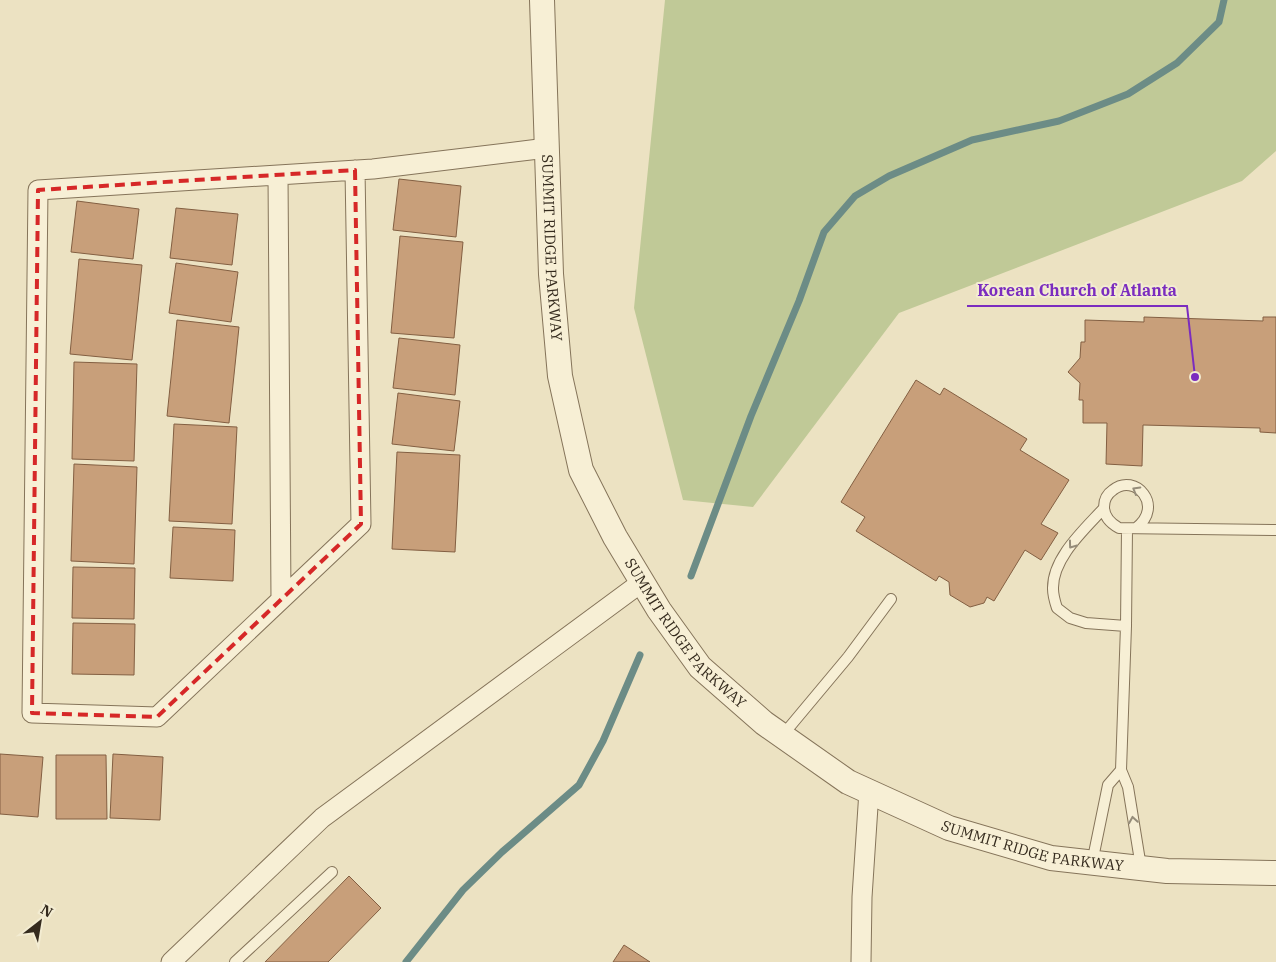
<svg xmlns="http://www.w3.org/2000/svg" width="1276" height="962" viewBox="0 0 1276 962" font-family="'IBM Plex Serif',serif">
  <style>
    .green { fill: #c0c997 }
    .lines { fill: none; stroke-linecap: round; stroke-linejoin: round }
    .stream { stroke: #6c8c86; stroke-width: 7 }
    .building { fill: #c89f7a; stroke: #835f42 }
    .service-casing { stroke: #85745a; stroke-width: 12 }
    .minor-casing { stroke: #85745a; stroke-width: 21 }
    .tertiary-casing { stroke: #85745a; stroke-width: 26 }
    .service { stroke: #f7efd5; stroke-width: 10 }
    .minor { stroke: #f7efd5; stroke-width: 19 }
    .tertiary { stroke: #f7efd5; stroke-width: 24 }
    .oneway { stroke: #968d7a }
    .marked { fill: none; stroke: #d62828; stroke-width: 4; stroke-dasharray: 10 6; stroke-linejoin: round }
    .labels { text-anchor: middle; stroke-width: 4; stroke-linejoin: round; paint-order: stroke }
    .street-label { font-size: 15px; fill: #352b1e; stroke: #f3ecd2 }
    .leader { fill: none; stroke: #7b2cbf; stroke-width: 2 }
    .callout-dot { fill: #7b2cbf; stroke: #f3ecd2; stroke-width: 2 }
    .callout-label { font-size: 16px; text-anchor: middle; font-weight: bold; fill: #7b2cbf; stroke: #f3ecd2; stroke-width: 4; stroke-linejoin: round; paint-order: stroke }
  </style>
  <rect width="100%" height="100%" fill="#ece2c2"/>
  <path class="green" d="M 665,0 L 1276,0 L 1276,151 L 1242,181 L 899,313 L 753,507 L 683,500 L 634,308 Z"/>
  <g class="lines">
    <path class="stream" d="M 691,576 L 751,416 L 799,301 L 824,232 L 855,196 L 889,176 L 972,140 L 1059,121 L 1128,94 L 1177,63 L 1219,22 L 1224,0
      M 406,962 L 463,890 L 502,852 L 579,785 L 603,741 L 640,655"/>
  </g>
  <path class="building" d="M 399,179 L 461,186 L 456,237 L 393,230 Z
    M 77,201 L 139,209 L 133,259 L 71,252 Z
    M 176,208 L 238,214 L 232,265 L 170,258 Z
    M 400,236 L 463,242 L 454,338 L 391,333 Z
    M 79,259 L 142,265 L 132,360 L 70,354 Z
    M 176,263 L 238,272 L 231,322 L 169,313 Z
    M 1144,317 L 1263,321 L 1263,317 L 1276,317 L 1276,433 L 1260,432 L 1260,428 L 1143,425 L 1142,466 L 1106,464 L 1107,423 L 1083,423 L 1083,400 L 1079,400 L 1080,383 L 1068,372 L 1080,358 L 1081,342 L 1085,342 L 1085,320 L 1144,322 Z
    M 177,320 L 239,327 L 229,423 L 167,416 Z
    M 399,338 L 460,345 L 455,395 L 393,388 Z
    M 74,362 L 137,364 L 134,461 L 72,459 Z
    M 916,380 L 940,395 L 944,388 L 1027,439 L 1020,450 L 1069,480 L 1041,524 L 1058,533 L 1041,560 L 1025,550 L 994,601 L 987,597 L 984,603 L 970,607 L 950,595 L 949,582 L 939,576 L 936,581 L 856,531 L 865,517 L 841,502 Z
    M 398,393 L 460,401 L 454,451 L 392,444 Z
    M 174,424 L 237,427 L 232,524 L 169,521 Z
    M 397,452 L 460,455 L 455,552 L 392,549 Z
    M 74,464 L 137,467 L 134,564 L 71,561 Z
    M 173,527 L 235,530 L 233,581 L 170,578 Z
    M 73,567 L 135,568 L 134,619 L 72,618 Z
    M 73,623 L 135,624 L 134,675 L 72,674 Z
    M 0,754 L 43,757 L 38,817 L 0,814 Z
    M 113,754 L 163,757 L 160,820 L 110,818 Z
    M 56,755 L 106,755 L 107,819 L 56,819 Z
    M 349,876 L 381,908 L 328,962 L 265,962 Z
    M 624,945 L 650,962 L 613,962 Z"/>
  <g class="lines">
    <defs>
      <path id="service" d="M 1104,508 C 1085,529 1052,558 1053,589 C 1053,595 1055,602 1057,608 L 1070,618 L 1086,623 L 1126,626
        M 1136,528 C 1165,506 1135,472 1113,490 C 1107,494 1104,500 1104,507 C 1104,517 1110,523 1119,528 L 1276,530
        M 1127,529 L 1126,626 L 1121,770 L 1128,787 L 1141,867
        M 782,736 L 848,657 L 891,599
        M 1092,863 L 1108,785 L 1121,770
        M 235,962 L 332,872"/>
      <path id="minor" d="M 355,170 L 361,524 L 157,717 L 32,713 L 38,190 C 150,183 262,176 373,169 L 547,148
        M 278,175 L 281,599
        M 171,962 L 322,818 L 642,582
        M 861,962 L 862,897 L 869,791"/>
      <g id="tertiary">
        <path id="s1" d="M 542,0 L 551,274 L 560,376 L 581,470 L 615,537 L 659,610 L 700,667 L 764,723 L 848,782 L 949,828 L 1051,858 L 1167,871 L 1276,873"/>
      </g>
    </defs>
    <use href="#service" class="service-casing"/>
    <use href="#minor" class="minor-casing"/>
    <use href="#tertiary" class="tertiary-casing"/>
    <use href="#service" class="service"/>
    <use href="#minor" class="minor"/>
    <use href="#tertiary" class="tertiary"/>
  </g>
  <defs><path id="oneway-chevron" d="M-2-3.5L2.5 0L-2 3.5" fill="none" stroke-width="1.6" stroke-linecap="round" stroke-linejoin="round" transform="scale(1.25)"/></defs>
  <g class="oneway">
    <use href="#oneway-chevron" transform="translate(1136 490) rotate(-150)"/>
    <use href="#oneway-chevron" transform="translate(1072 545) rotate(126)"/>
    <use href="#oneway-chevron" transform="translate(1133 820) rotate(-99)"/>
  </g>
  <path class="marked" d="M 355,170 L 361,524 L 157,717 L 32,713 L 38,190 Z"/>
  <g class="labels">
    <g class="street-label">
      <text dy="5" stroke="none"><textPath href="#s1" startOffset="248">SUMMIT RIDGE PARKWAY</textPath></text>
      <text dy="5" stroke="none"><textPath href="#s1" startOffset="668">SUMMIT RIDGE PARKWAY</textPath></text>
      <text dy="5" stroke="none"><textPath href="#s1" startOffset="1088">SUMMIT RIDGE PARKWAY</textPath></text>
    </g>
  </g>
  <path class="leader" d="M1195 377L1187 306H967"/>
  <circle class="callout-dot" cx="1195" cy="377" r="5"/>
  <g class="callout-label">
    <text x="1077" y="296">Korean Church of Atlanta</text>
  </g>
  <g transform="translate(40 922) rotate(31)" stroke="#f3ecd2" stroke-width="4" paint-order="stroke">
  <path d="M0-4L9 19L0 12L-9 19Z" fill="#352b1e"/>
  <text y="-8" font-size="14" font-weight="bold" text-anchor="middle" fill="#352b1e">N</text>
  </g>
</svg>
